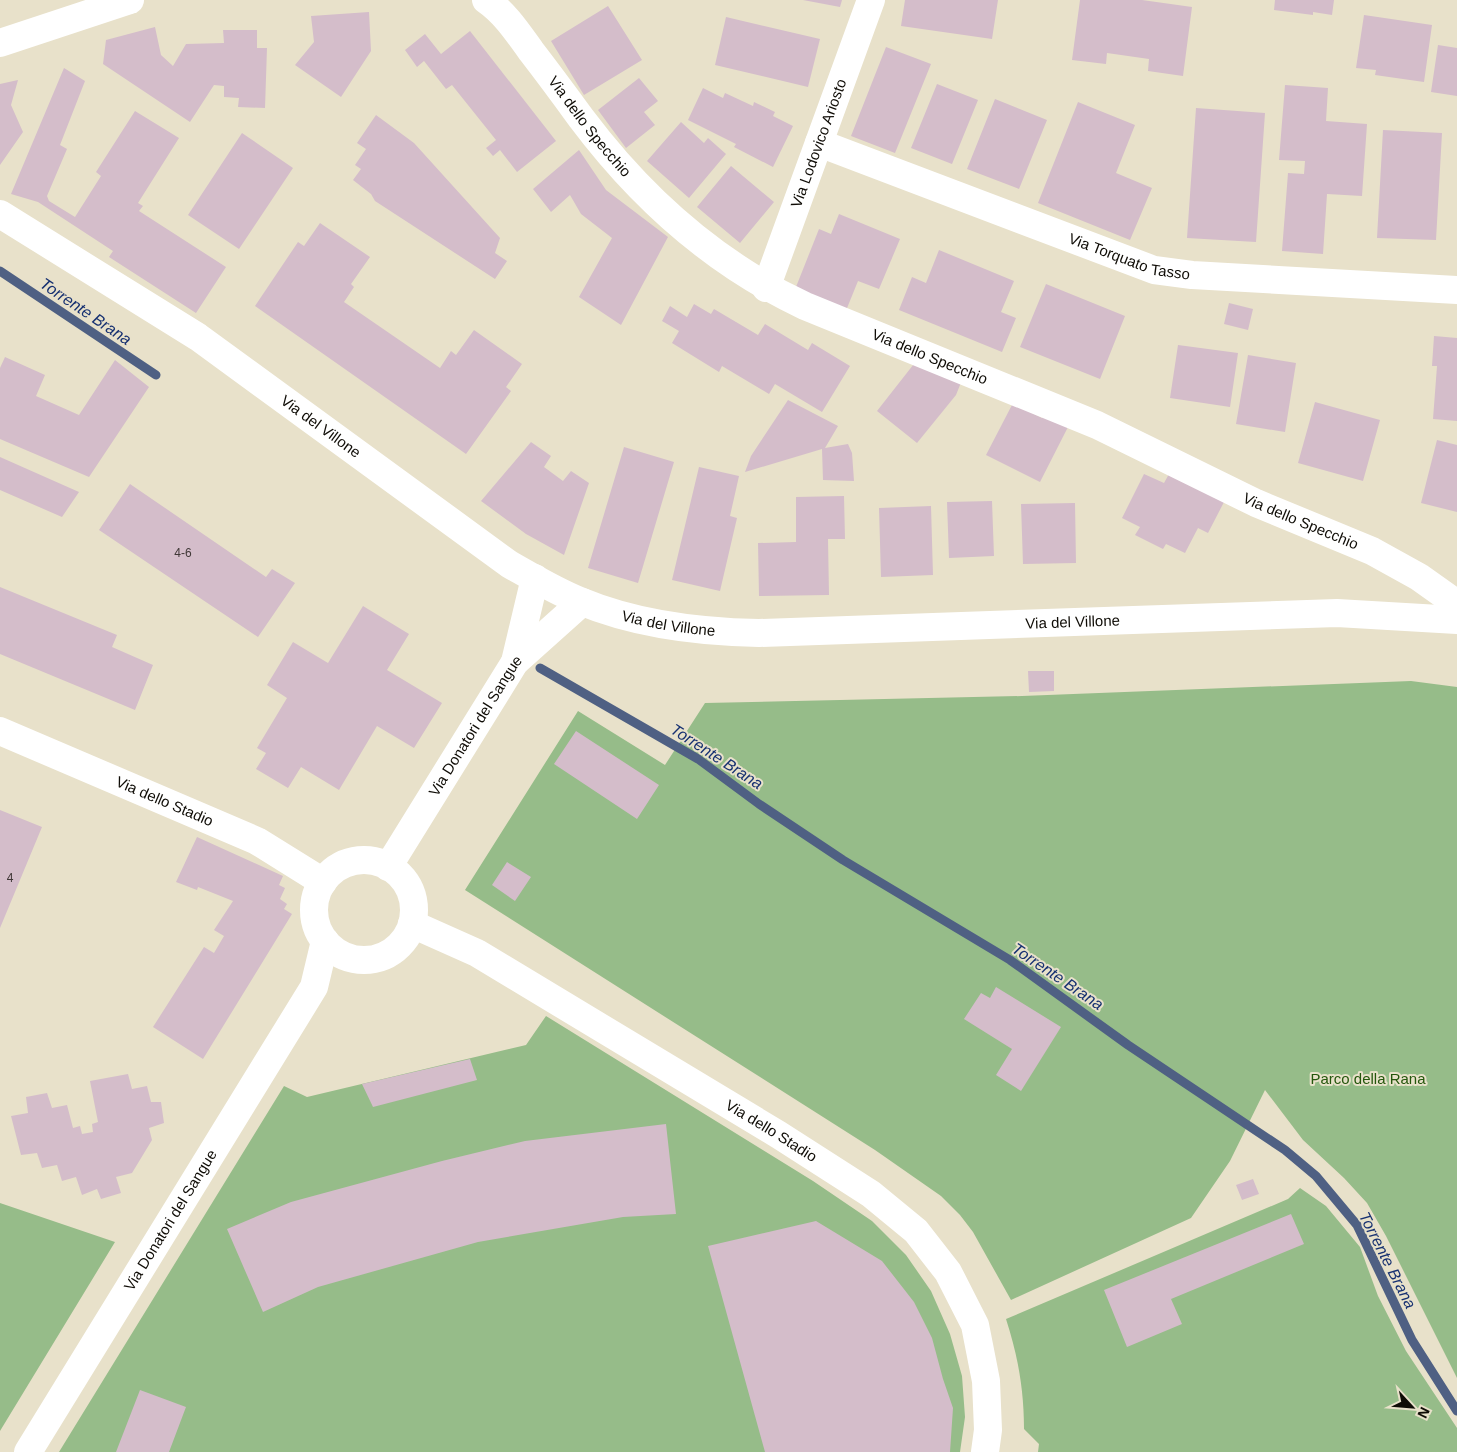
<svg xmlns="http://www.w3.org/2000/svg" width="1457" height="1452" viewBox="0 0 1457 1452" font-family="Helvetica,sans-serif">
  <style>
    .green { fill: #96bc89 }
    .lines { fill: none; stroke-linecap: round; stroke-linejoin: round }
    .stream { stroke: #4f6083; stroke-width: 9 }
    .building { fill: #d4bdca }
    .minor { stroke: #fff; stroke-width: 28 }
    .labels { text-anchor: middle; stroke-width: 4; stroke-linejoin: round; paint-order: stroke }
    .number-label { font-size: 12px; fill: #403837 }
    .street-label { font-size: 15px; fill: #0f0c06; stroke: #e8e1ca }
    .park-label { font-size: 15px; fill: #24560c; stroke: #e8e1ca }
    .water-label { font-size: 16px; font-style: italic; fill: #173171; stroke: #e8e1ca }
  </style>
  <rect width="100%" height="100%" fill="#e8e1ca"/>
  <path class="green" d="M 1411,681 L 1457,687 L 1457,1378 L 1386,1236 L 1367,1203 L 1344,1178 L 1303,1140 L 1265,1090 L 1230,1161 L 1191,1218 L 1011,1300 L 973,1232 L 960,1215 L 941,1196 L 875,1150 L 465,890 L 578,711 L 665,765 L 705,703 L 1022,696 Z
    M 546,1016 L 813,1181 L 872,1221 L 906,1255 L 931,1291 L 950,1334 L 962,1376 L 965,1417 L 960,1452 L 59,1452 L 284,1086 L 307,1097 L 526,1045 Z
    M 1300,1188 L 1326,1206 L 1360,1247 L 1378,1296 L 1406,1351 L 1457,1428 L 1457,1452 L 1038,1452 L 1039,1444 L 1024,1429 C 1024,1390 1018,1356 1006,1319 L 1288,1199 Z
    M 0,1203 L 115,1242 L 0,1431 Z"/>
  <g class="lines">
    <path class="stream" d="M 0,271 L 156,375
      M 540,668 L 698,759 L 759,804 L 843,860 L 1010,960 L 1128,1045 L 1285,1150 L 1316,1176 L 1357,1225 L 1412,1340 L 1457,1411"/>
  </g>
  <path class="building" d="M 803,0 L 842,0 L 840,7 Z
    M 905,0 L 998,0 L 992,39 L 901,26 Z
    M 1080,0 L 1142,0 L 1192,7 L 1183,76 L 1148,71 L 1149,59 L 1107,53 L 1106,64 L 1072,60 Z
    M 1275,0 L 1334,0 L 1332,15 L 1313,12 L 1313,15 L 1274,10 Z
    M 608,6 L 642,60 L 584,95 L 551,41 Z
    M 369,12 L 371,51 L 341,97 L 295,65 L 314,42 L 311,16 Z
    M 1364,15 L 1432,25 L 1424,82 L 1375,75 L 1376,70 L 1356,68 Z
    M 726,17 L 820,39 L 808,87 L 715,65 Z
    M 155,27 L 161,55 L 173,66 L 186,44 L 224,43 L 223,30 L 257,30 L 257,48 L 267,48 L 265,108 L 238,107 L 239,98 L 224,97 L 224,86 L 214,85 L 190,122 L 103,64 L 106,40 Z
    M 470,31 L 556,141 L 517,172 L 500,150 L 493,156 L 486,148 L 496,140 L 452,85 L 446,89 L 424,61 L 417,67 L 405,50 L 425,34 L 441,54 Z
    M 1438,45 L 1457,48 L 1457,96 L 1431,92 Z
    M 886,47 L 931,64 L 895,153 L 851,136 Z
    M 64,68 L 85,81 L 60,145 L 67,149 L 47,196 L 49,201 L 75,217 L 101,176 L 96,172 L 135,111 L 179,138 L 138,203 L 143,206 L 139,211 L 226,267 L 196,313 L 109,257 L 113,251 L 38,202 L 11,194 Z
    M 639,78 L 658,101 L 644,112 L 655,125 L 626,148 L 598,110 Z
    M 18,80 L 11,105 L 23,132 L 0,165 L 0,84 Z
    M 937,84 L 978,100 L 952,164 L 911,148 Z
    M 1285,85 L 1328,88 L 1326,121 L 1367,124 L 1362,196 L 1327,194 L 1323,254 L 1282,251 L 1288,173 L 1304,174 L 1305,161 L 1279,160 Z
    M 703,88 L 723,98 L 725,93 L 753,106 L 754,102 L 775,112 L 773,116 L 793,126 L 773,167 L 734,147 L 736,144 L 688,120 Z
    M 995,99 L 1047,120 L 1019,189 L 967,169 Z
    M 1078,102 L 1135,125 L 1116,173 L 1152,188 L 1130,240 L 1038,203 Z
    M 1196,108 L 1265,113 L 1256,242 L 1187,238 Z
    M 376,115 L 414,143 L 500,238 L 495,253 L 507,261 L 495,279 L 375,201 L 371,194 L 353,180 L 361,169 L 355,165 L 366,149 L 357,143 Z
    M 681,122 L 704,143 L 708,138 L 726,154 L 689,198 L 647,161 Z
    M 1383,130 L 1442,133 L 1436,240 L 1377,238 Z
    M 242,133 L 293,168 L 239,249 L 188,215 Z
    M 579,150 L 606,190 L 668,237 L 621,325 L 579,297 L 612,238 L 581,214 L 570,195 L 551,212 L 533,189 Z
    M 731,166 L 774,202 L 740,243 L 697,207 Z
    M 839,214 L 900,239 L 879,289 L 858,281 L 845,313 L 794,292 L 819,229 L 831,234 Z
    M 320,223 L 370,257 L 351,284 L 354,287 L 344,302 L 440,368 L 451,351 L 456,355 L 474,330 L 522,364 L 506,387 L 511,391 L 466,454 L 255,306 L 298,242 L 304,246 Z
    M 939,250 L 1014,281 L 1001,312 L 1016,318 L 1002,352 L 899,310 L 912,277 L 926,283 Z
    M 1046,284 L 1125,316 L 1100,379 L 1020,347 Z
    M 1229,303 L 1253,309 L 1248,330 L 1224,324 Z
    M 694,304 L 711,314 L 714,309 L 758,335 L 765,324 L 808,350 L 812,343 L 850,366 L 822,412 L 775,384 L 769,394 L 722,366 L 719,372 L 672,343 L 679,331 L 662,321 L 670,306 L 687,317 Z
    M 1434,336 L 1457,338 L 1457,421 L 1433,419 L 1437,366 L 1432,366 Z
    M 1178,345 L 1238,353 L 1230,407 L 1170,398 Z
    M 1248,355 L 1296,363 L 1285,432 L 1236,424 Z
    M 5,357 L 45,375 L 36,396 L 79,415 L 115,360 L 149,387 L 89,477 L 0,439 L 0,368 Z
    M 917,360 L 962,380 L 956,395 L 917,443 L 877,411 Z
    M 788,400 L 838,426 L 825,448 L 848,444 L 852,453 L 854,481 L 823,480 L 822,449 L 745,472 L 751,456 Z
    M 1315,402 L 1380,420 L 1363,481 L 1298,463 Z
    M 1013,403 L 1042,418 L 1044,415 L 1068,427 L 1040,482 L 986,455 Z
    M 1437,440 L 1457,445 L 1457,512 L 1421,503 Z
    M 531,442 L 551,456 L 544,467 L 563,481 L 571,471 L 589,483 L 564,555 L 526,534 L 481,501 Z
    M 624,447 L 674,462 L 638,583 L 588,568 Z
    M 0,457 L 79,492 L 62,517 L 0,490 Z
    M 699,467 L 739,476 L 730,516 L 737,518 L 720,591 L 672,580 Z
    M 1144,474 L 1164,483 L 1169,474 L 1224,502 L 1208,533 L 1198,528 L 1185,553 L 1166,544 L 1163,549 L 1135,535 L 1140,527 L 1122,518 Z
    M 130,484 L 266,577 L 272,569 L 295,583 L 258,637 L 99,530 Z
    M 844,496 L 845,539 L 828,539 L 829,595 L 759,596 L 758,543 L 796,542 L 796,497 Z
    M 992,501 L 994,556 L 949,558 L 947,502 Z
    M 1075,503 L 1076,563 L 1023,564 L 1021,504 Z
    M 931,506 L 933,575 L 881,577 L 879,508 Z
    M 0,587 L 117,635 L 112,647 L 153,665 L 135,710 L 0,654 Z
    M 363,606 L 409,634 L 387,670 L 442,703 L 414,748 L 377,726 L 339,790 L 301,767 L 288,788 L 256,769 L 266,753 L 257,748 L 287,698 L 267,685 L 293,642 L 328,663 Z
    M 1028,671 L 1054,671 L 1054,691 L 1029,692 Z
    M 576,731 L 659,785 L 637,819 L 554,764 Z
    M 0,810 L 42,827 L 0,928 Z
    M 197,837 L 283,876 L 279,885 L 285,888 L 280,899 L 287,904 L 284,909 L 292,914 L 203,1059 L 153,1027 L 204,947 L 214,953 L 224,936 L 214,930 L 233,901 L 198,887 L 197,890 L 176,882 Z
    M 507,862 L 531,877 L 515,901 L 492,885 Z
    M 996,987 L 1061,1027 L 1021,1091 L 996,1075 L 1012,1049 L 964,1019 L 981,993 L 990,998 Z
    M 470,1059 L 477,1080 L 373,1107 L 362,1084 Z
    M 128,1074 L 132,1089 L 147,1086 L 151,1102 L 161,1102 L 164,1123 L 149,1128 L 152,1140 L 132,1173 L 116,1177 L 121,1193 L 101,1199 L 97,1189 L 82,1195 L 76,1177 L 62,1181 L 57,1165 L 42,1168 L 37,1153 L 21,1155 L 11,1116 L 28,1113 L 26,1097 L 47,1093 L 52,1108 L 67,1105 L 73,1128 L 80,1126 L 82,1134 L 93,1132 L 92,1124 L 98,1122 L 90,1081 Z
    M 666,1124 L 676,1214 L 623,1217 L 478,1242 L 318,1287 L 263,1312 L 227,1229 L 291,1202 L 442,1161 L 525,1141 Z
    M 1253,1179 L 1259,1194 L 1242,1200 L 1236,1185 Z
    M 1291,1214 L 1304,1244 L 1171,1299 L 1182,1324 L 1127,1347 L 1104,1290 Z
    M 816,1221 L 882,1261 L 914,1302 L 932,1338 L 943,1379 L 953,1408 L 950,1452 L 765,1452 L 708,1246 Z
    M 140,1390 L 186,1407 L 169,1452 L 116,1452 Z"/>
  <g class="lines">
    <g class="minor">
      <path id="s1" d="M 486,0 C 505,13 518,33 531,51 C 548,73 565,96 581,118 C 641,198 715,264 805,306 L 1097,425 L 1256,503 L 1372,551 L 1419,577 L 1457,604"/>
      <path d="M 0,43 L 130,0"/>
      <path id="s2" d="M 819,143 L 1154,270 L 1192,275 L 1457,290"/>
      <path id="s3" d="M 0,214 L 198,337 L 509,564 C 532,577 555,591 580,601 C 635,624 700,632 759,633 L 1337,613 L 1457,620"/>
      <path id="s4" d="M 766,288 L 871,0"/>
      <path d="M 515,662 L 535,578"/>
      <path id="s5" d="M 0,731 L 257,841 L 323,882"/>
      <circle cx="364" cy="910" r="50"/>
      <path id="s6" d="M 388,867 L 515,662 L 582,602"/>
      <path id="s7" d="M 412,924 L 477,953 L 779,1135 L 871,1194 L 916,1231 L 948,1272 L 975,1325 L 986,1381 L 988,1430 L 985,1452"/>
      <path id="s8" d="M 28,1452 L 314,987 L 325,941"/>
    </g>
  </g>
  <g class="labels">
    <g class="number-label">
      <text x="183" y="557">4-6</text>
      <text x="10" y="882">4</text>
    </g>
    <g class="street-label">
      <text dy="5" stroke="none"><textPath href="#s1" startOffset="164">Via dello Specchio</textPath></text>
      <text dy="5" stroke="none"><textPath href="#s4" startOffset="154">Via Lodovico Ariosto</textPath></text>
      <text dy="5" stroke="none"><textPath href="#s2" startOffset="331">Via Torquato Tasso</textPath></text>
      <text dy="5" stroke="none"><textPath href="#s1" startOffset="582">Via dello Specchio</textPath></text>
      <text dy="5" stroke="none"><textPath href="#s3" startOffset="385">Via del Villone</textPath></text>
      <text dy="5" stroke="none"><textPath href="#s1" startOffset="988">Via dello Specchio</textPath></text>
      <text dy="5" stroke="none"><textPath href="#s3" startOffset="790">Via del Villone</textPath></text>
      <text dy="5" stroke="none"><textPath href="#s3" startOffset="1195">Via del Villone</textPath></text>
      <text dy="5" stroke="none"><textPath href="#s6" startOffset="166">Via Donatori del Sangue</textPath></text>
      <text dy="5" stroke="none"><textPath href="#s5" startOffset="179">Via dello Stadio</textPath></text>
      <text dy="5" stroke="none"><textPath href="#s7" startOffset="415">Via dello Stadio</textPath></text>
      <text dy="5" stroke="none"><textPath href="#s8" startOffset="272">Via Donatori del Sangue</textPath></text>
    </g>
    <g class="park-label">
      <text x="1368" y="1084">Parco della Rana</text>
    </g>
    <g class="water-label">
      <text transform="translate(86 311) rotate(34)" y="6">Torrente Brana</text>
      <text transform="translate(717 756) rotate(33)" y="6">Torrente Brana</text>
      <text transform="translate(1058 976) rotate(34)" y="6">Torrente Brana</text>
      <text transform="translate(1388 1260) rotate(63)" y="6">Torrente Brana</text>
    </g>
  </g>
  <g transform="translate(1412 1407) rotate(116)" stroke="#e8e1ca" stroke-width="4" paint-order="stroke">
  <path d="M0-4L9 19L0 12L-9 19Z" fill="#0f0c06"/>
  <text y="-8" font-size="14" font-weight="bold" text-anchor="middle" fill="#0f0c06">N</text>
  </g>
</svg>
